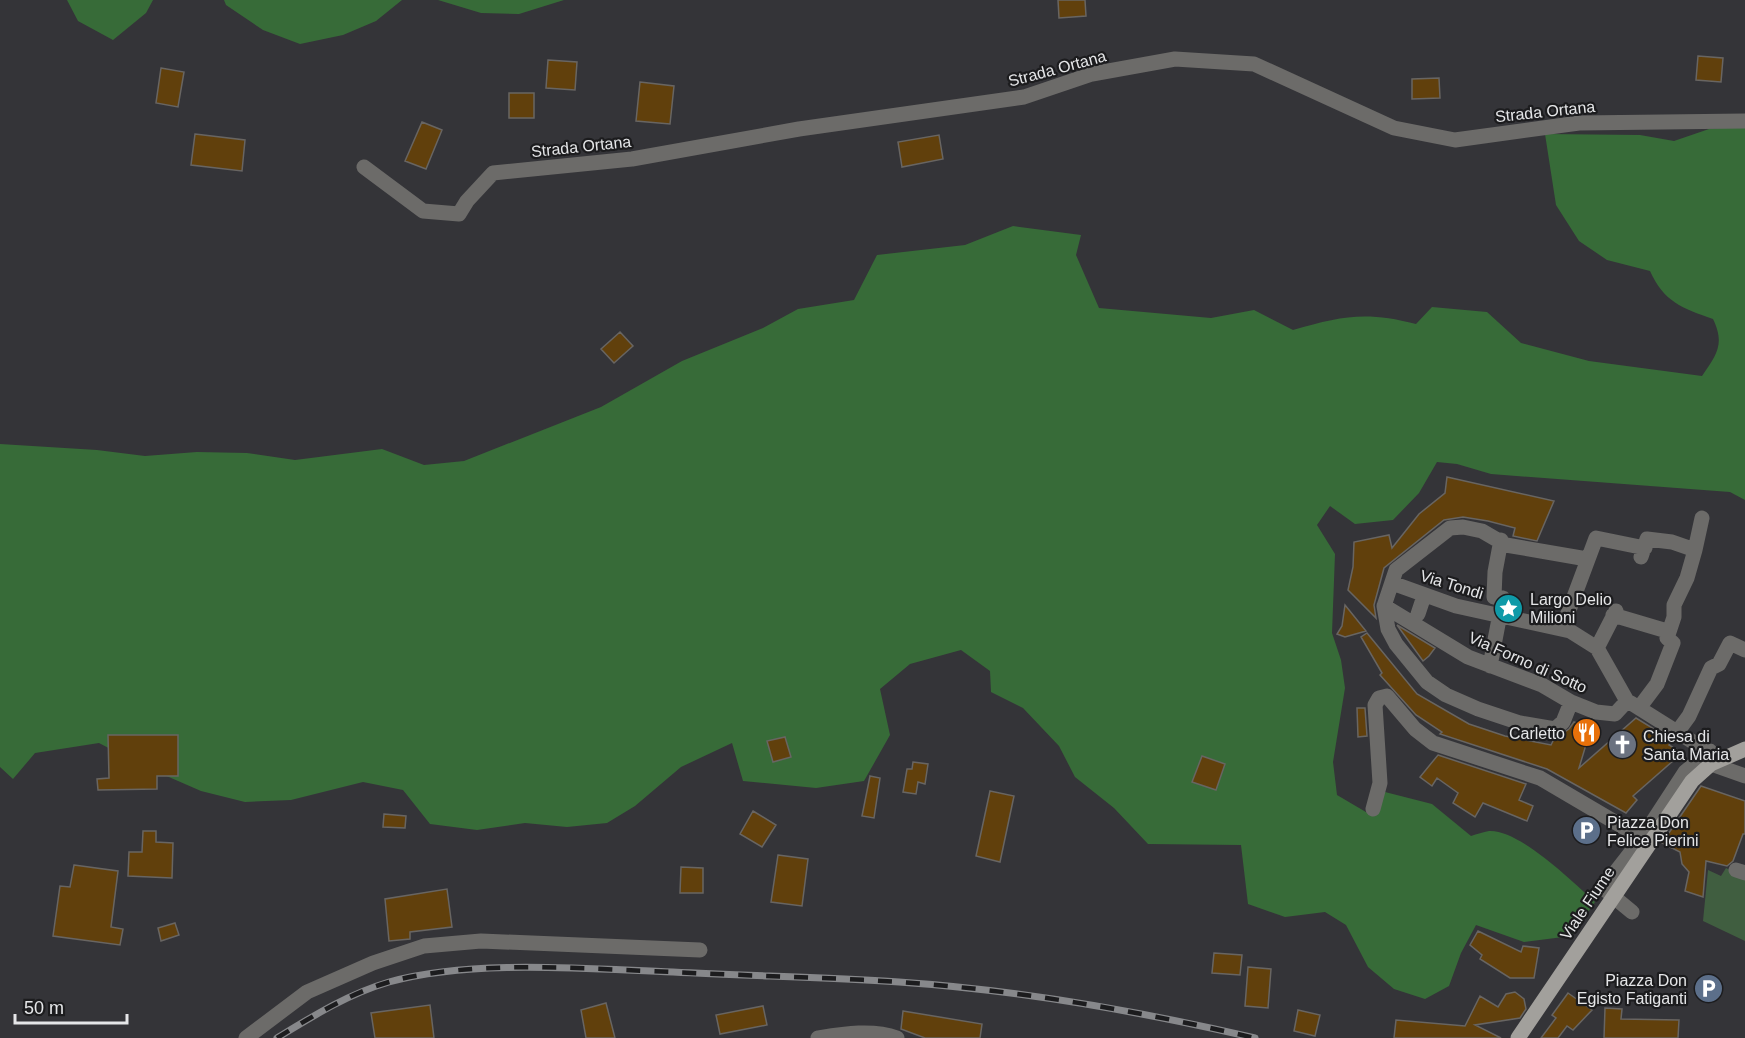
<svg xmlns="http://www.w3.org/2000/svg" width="1745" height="1038" viewBox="0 0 1745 1038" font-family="Helvetica,sans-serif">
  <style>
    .green { fill: #405e40 }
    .forest { fill: #376b38 }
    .building { fill: #61400c; stroke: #686562; stroke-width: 1.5 }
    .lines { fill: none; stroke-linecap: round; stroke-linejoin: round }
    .minor { stroke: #6c6b69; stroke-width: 15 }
    .major { stroke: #a2a09c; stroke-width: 15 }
    .rail-casing { stroke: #87888b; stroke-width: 7 }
    .rail { stroke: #1c1c1e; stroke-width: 4.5; stroke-dasharray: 14; stroke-linecap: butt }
    .labels { text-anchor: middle; stroke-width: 4.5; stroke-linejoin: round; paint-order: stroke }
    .street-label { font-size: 16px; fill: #e5e6e8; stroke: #1c1c1e }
    .poi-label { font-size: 16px; fill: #e5e6e8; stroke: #1c1c1e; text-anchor: start }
  </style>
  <rect width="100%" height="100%" fill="#343438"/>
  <path class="green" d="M 1726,868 L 1745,878 L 1745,941 L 1703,921 L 1708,870 L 1721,876 Z"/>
  <path class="forest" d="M 67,0 L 153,0 L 146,13 L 113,40 L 78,21 Z
    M 224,0 L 402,0 L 376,21 L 343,35 L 300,44 L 263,30 L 226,5 Z
    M 438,0 L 564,0 L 519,14 L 481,13 Z
    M 1745,126 L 1745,500 L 1730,492 L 1491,474 L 1457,464 L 1437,462 L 1419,493 L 1393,520 L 1355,524 L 1330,506 L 1317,525 L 1335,554 L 1332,633 L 1341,660 L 1345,688 L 1333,762 L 1337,795 L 1371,815 L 1385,792 L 1432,804 L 1471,836 C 1477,834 1483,832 1489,831 C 1519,829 1573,882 1595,902 L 1571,936 L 1524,942 L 1476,925 L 1461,953 L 1449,986 L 1425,999 L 1394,989 L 1368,967 L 1346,925 L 1325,912 L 1285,917 L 1248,904 L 1241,845 L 1148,844 L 1114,808 L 1075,777 L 1059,746 L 1023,708 L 991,692 L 990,671 L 961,650 L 910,664 L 880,689 L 890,735 L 864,781 L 816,788 L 743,781 L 732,743 L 681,767 L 635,806 L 607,823 L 567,827 L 525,823 L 477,830 L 430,824 L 403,790 L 363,782 L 291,800 L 245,802 L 201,791 L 139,764 L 99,743 L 35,753 L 13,779 L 0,767 L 0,444 L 97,450 L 145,456 L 197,452 L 247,453 L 295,460 L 382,449 L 424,465 L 464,461 L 601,407 L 682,361 L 763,328 L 798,309 L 854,300 L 877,255 L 965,245 L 1013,226 L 1081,235 L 1076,255 L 1099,308 L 1211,318 L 1254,310 L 1293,330 C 1341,316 1366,311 1416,324 L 1432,307 L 1487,312 L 1521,343 L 1589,361 L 1702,376 C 1717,354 1725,344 1713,319 C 1682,308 1664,302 1650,271 L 1607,260 L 1579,241 L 1556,205 L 1545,134 L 1640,135 L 1674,141 L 1709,129 Z"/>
  <path class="building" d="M 1058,0 L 1085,0 L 1086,16 L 1059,18 Z
    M 1698,56 L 1723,58 L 1721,82 L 1696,80 Z
    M 548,60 L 577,62 L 575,90 L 546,88 Z
    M 161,68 L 184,72 L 178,107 L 156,103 Z
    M 1439,78 L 1440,98 L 1412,99 L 1412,79 Z
    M 640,82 L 674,86 L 670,124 L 636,121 Z
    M 509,93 L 534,93 L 534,118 L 509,118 Z
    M 422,122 L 442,130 L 426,169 L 405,161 Z
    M 195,134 L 245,140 L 242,171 L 191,165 Z
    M 939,135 L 943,159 L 902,167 L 898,142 Z
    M 620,332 L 633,346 L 614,363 L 601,349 Z
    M 1447,477 L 1554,501 L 1537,541 L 1513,536 L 1515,528 L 1488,521 L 1463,517 L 1444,520 L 1384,568 L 1374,605 L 1376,618 L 1348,590 L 1353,567 L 1354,542 L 1389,535 L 1392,548 L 1419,514 L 1445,493 Z
    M 1345,605 L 1366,631 L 1345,637 L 1337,634 L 1342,626 Z
    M 1397,625 L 1435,648 L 1429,656 L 1423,661 Z
    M 1367,633 L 1417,694 L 1469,724 L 1505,736 L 1551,745 L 1554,739 L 1569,729 L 1574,722 L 1591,728 L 1579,768 L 1636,718 L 1672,740 L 1669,745 L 1682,753 L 1633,796 L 1637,800 L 1626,813 L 1547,769 L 1440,734 L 1442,732 L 1416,715 L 1380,675 L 1382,673 L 1361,637 Z
    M 1357,708 L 1365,708 L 1367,736 L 1358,737 Z
    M 108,735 L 178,735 L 178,776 L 157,776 L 157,789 L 98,790 L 97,779 L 109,778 Z
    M 785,737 L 791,757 L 773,762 L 767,741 Z
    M 1438,755 L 1526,784 L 1519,800 L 1533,806 L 1527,821 L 1483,803 L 1475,817 L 1453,803 L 1458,793 L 1437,778 L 1432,786 L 1420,777 Z
    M 1202,756 L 1225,764 L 1216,790 L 1192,782 Z
    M 913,762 L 928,764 L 925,784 L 918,782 L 916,794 L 903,792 L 907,769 L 912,769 Z
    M 870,776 L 880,778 L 874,818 L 862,816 Z
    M 1701,786 L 1745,801 L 1745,834 L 1743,834 L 1733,861 L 1727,866 L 1706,861 L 1703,897 L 1685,891 L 1689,872 L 1682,864 L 1680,852 L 1662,843 Z
    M 990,791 L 1014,796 L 1000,862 L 976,856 Z
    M 753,811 L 776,825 L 762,847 L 740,834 Z
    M 384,814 L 406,816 L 405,828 L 383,827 Z
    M 143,831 L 156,831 L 156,842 L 173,843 L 172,878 L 128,876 L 129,852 L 142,852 Z
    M 778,855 L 808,859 L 802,906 L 771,902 Z
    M 74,865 L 118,871 L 111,927 L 123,929 L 120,945 L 53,936 L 60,886 L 70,887 Z
    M 681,867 L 703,868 L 703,893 L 680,893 Z
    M 447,889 L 452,927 L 410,932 L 410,939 L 389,941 L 385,899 Z
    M 175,923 L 179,935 L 161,941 L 158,928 Z
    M 1478,931 L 1521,952 L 1523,946 L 1539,948 L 1534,978 L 1510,978 L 1480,959 L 1482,955 L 1470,945 Z
    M 1214,953 L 1242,955 L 1240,975 L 1212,973 Z
    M 1248,967 L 1271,969 L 1268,1008 L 1245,1006 Z
    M 1515,992 L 1524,999 L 1526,1009 L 1520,1018 L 1475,1025 L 1501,1038 L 1394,1038 L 1396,1020 L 1465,1026 L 1480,996 L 1498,1007 L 1506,994 Z
    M 1568,993 L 1592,1010 L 1573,1030 L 1567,1026 L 1558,1038 L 1541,1038 L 1556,1018 L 1552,1015 Z
    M 606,1003 L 615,1038 L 586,1038 L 581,1010 Z
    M 430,1005 L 434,1038 L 375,1038 L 371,1013 Z
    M 763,1006 L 767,1025 L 720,1034 L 716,1015 Z
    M 1605,1008 L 1622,1009 L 1621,1019 L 1679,1020 L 1678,1038 L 1604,1038 Z
    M 1298,1010 L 1320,1015 L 1315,1036 L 1294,1031 Z
    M 903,1011 L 982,1024 L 980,1038 L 925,1038 L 901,1029 Z"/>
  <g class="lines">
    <path class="minor" d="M 364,167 L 423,211 L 459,214 L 467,201 L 493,173 L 632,159 L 799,129 L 1024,97 L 1092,74 L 1175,59 L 1254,64 L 1394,128 L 1455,140 L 1579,123 L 1745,121
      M 1695,550 L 1702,518
      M 1392,583 L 1456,606 L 1570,631 L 1597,648 L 1627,701
      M 1384,606 L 1468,657 L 1542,685 L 1571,702 L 1596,712 L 1615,714 L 1627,701
      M 1418,614 L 1424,596
      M 1613,615 L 1667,631
      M 1562,629 L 1596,538 L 1645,548
      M 1597,648 L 1616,611
      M 1490,666 L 1503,598 L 1494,597 L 1495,572 L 1501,540
      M 1571,702 L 1563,722 L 1555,729 L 1520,723 L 1478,709 L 1446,695 L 1427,682 L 1396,644 L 1388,629 L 1384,606 L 1396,570 L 1450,528 L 1463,527 L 1482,531 L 1506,545 L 1587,559
      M 1631,703 L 1717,757
      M 1639,708 L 1657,684 L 1673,643 L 1667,638 L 1674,617 L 1674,605 L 1687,578 L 1695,550 L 1672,542 L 1647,539 L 1641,557
      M 1678,731 L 1689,716 L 1711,668 L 1719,664 L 1730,643 L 1745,650
      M 1711,764 L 1745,776
      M 1373,809 L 1380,783 L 1375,705 L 1379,698 L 1387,696 L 1415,729 L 1433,743 L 1540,778 L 1642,838 L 1603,888 L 1632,912
      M 1642,838 L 1685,772 L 1710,751
      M 1736,870 L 1745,873
      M 246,1038 L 307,992 L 373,963 L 424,946 L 481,941 L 700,950
      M 818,1038 C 843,1034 872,1029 897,1038"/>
    <path class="major" d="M 1518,1038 L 1692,781 L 1711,764 L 1745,749"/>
    <defs>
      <path id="rail" d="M 277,1038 C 313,1016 348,994 389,982 C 472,959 587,969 673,972 C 749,976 824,977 899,982 C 1018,990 1139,1011 1255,1038"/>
    </defs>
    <use href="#rail" class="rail-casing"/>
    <use href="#rail" class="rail"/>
  </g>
  <defs>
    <symbol id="sight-disc" viewBox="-11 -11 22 22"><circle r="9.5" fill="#0f9aa8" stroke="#1c1c1e"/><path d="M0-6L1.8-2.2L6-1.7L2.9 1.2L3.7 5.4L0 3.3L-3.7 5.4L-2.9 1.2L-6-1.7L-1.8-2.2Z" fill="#fff"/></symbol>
    <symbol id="restaurant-disc" viewBox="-11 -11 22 22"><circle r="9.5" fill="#e8710a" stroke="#1c1c1e"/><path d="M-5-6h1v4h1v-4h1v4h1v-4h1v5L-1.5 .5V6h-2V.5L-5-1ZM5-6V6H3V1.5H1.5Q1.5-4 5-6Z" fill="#fff"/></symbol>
    <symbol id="church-disc" viewBox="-11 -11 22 22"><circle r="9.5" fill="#6b7280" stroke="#1c1c1e"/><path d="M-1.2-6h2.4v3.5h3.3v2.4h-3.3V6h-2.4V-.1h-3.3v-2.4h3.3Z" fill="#fff"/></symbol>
    <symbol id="parking-disc" viewBox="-11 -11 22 22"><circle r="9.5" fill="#5c6f8a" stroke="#1c1c1e"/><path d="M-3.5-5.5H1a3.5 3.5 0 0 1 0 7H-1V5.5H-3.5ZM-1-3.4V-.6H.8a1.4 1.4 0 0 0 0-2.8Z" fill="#fff"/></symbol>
  </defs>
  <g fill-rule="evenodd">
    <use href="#sight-disc" x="1492" y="592" width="33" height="33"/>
    <use href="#restaurant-disc" x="1570" y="716" width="33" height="33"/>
    <use href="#church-disc" x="1606" y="728" width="33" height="33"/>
    <use href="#parking-disc" x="1570" y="814" width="33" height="33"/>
    <use href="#parking-disc" x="1692" y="972" width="33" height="33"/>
  </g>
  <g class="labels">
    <g class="street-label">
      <text transform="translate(1057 68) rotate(-15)" y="6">Strada Ortana</text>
      <text transform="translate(1545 111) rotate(-6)" y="6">Strada Ortana</text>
      <text transform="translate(581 146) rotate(-6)" y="6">Strada Ortana</text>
      <text transform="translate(1452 584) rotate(17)" y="6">Via Tondi</text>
      <text transform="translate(1528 662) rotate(24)" y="6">Via Forno di Sotto</text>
      <text transform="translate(1587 903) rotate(-56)" y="6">Viale Fiume</text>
    </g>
    <g class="poi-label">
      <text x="1530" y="605">Largo Delio<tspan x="1530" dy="18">Milioni</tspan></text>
      <text x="1565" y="739" text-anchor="end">Carletto</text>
      <text x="1643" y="742">Chiesa di<tspan x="1643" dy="18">Santa Maria</tspan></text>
      <text x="1607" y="828">Piazza Don<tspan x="1607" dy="18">Felice Pierini</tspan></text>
      <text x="1687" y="986" text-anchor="end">Piazza Don<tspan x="1687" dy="18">Egisto Fatiganti</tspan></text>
    </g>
  </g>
  <path d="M15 1014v9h112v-9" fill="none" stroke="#e5e6e8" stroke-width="3"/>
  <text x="24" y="1014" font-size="18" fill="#e5e6e8" stroke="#1c1c1e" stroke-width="4.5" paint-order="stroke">50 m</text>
</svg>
